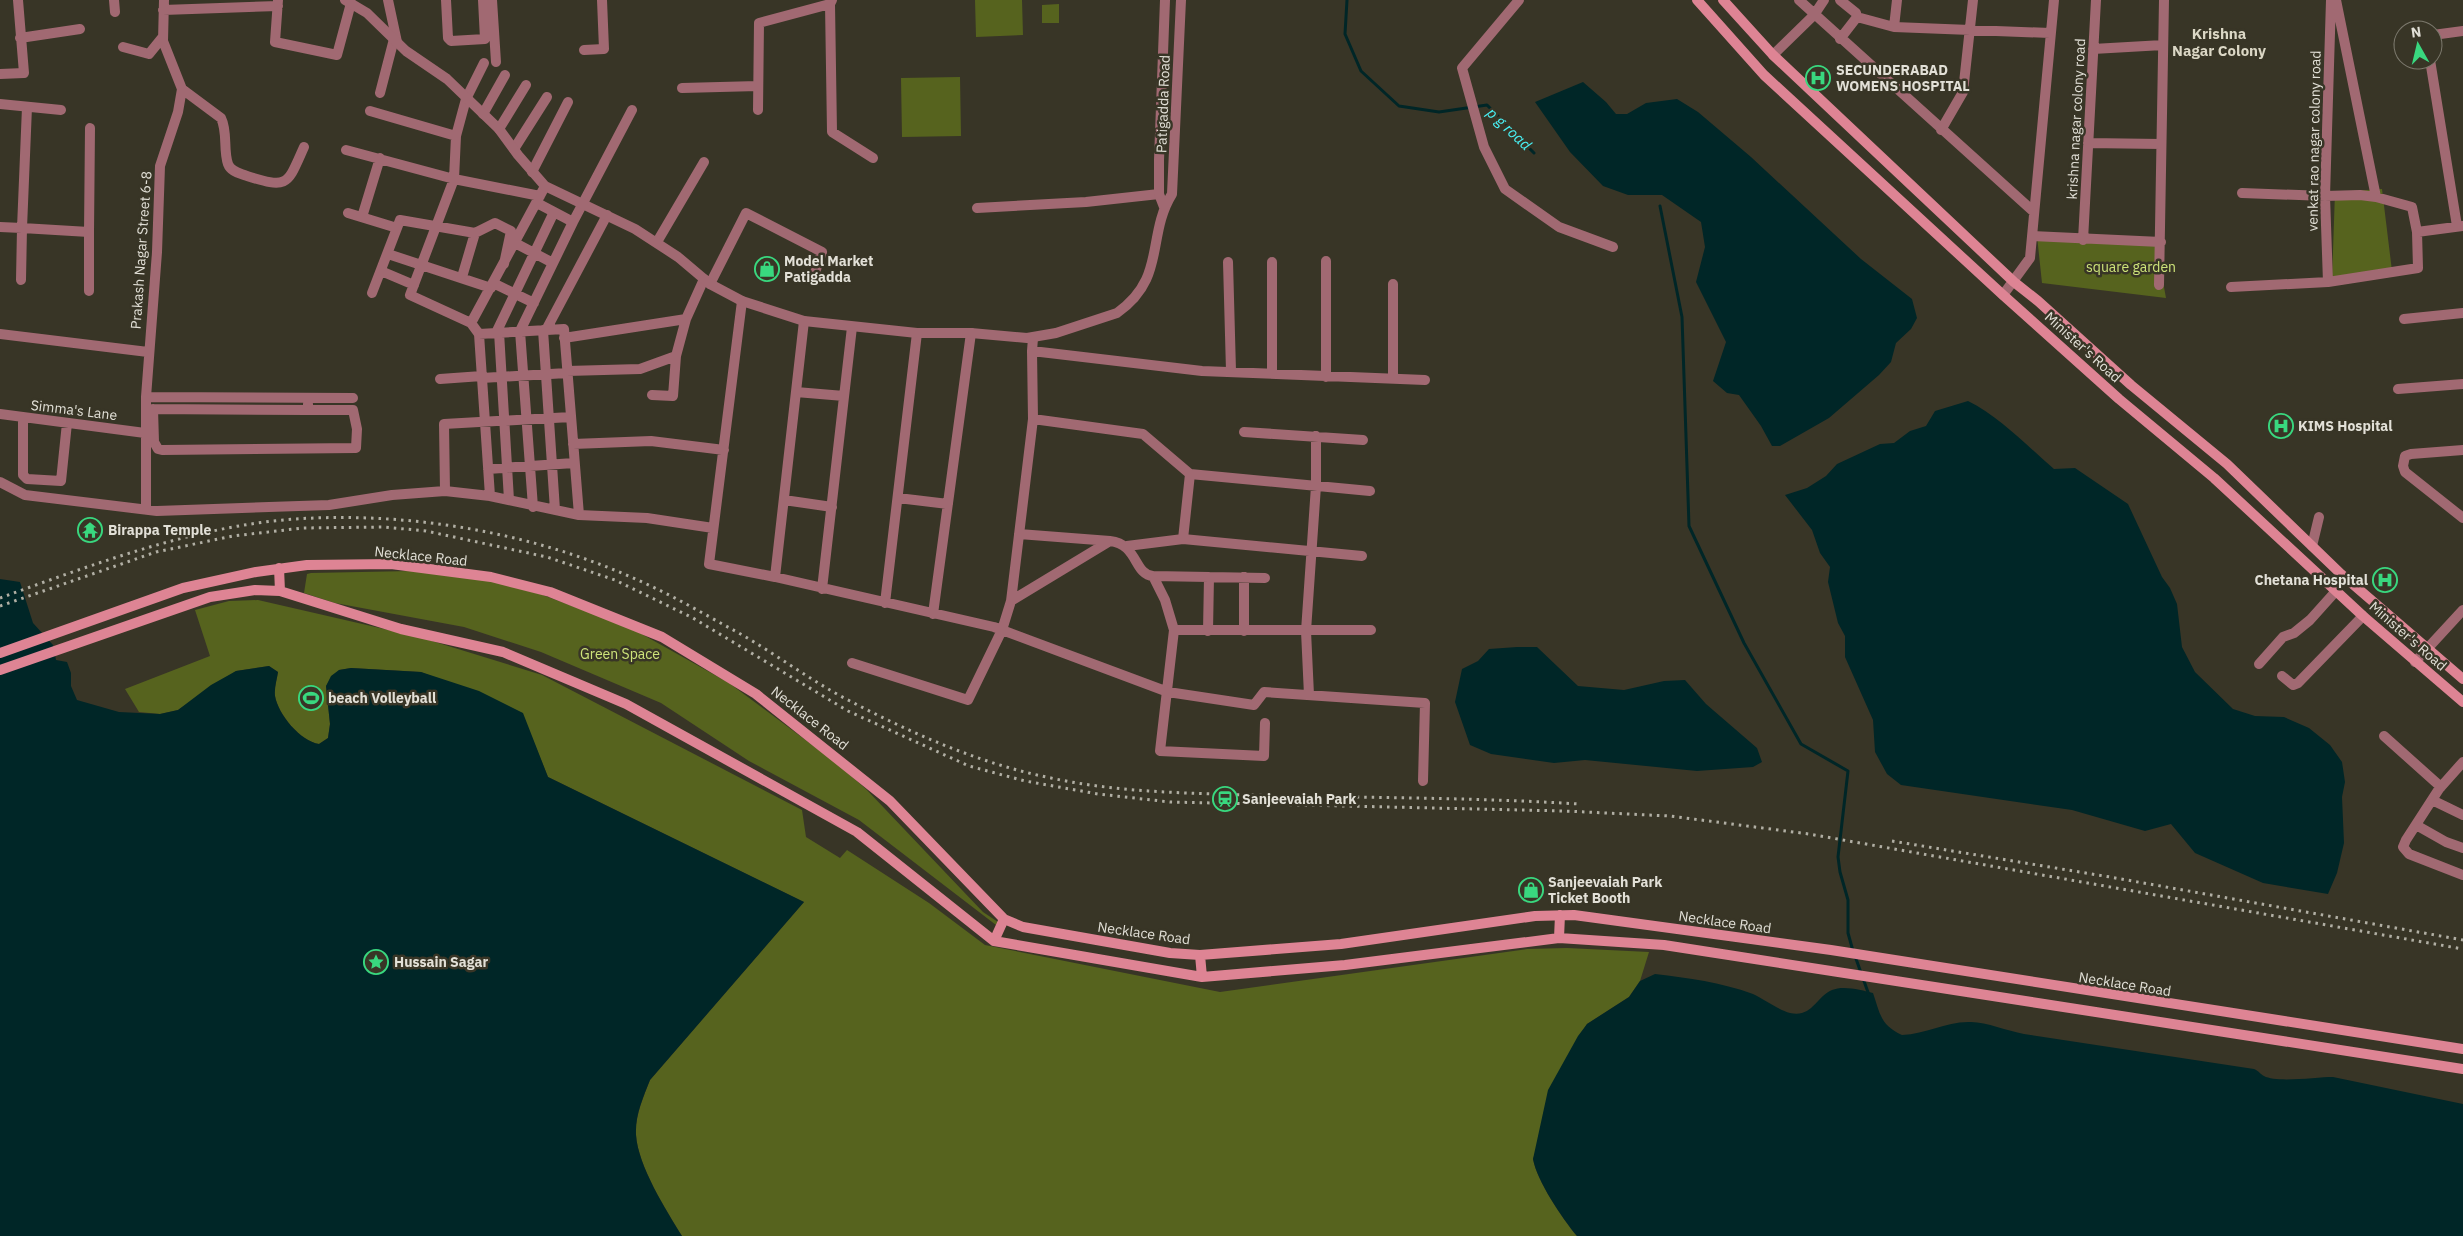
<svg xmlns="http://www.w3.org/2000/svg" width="2463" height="1236" viewBox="0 0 2463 1236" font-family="'IBM Plex Sans',sans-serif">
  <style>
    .green { fill: #56631e }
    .water { fill: #002627 }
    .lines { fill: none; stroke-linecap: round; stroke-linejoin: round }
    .stream { stroke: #002627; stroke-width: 3 }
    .minor { stroke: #a16972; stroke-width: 10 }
    .tertiary { stroke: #a16972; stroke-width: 10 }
    .secondary { stroke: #de8494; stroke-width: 10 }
    .rail { stroke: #b1afa4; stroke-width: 3; stroke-dasharray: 2.5 5; stroke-linecap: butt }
    .labels { text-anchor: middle; stroke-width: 5; stroke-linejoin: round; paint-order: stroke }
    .poi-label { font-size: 14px; font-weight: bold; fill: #e2e0d7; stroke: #383526; text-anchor: start }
    .street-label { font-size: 14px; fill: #e2e0d7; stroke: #383526 }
    .park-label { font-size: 14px; fill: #cee47a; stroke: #383526 }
    .neighbourhood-label { font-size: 15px; font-weight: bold; fill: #dbd7c5; stroke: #383526 }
    .water-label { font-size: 15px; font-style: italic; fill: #49f2f6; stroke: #383526 }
  </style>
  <rect width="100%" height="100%" fill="#383526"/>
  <path class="green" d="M 975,0 L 1022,0 L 1023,35 L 976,37 Z
    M 1059,4 L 1059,23 L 1042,23 L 1042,5 Z
    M 960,77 L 961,136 L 902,137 L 901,78 Z
    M 2382,189 L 2392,271 L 2332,280 L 2335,192 Z
    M 2037,236 L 2158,240 L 2157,249 L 2166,298 L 2042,283 Z
    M 411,571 L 490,581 L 540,594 L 631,628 L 729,683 L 835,762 L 866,789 L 962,890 L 983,912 L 998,922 L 996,925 L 859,820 L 749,761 L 661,703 L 541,652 L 464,627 L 335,603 L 304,593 L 307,574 L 311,573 Z
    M 258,600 L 419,637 L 542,675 L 802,810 L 806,837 L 840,858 L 847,850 L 929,903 L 985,945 L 1220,992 L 1527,949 L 1567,948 L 1649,952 L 1640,981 L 1629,997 L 1587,1024 L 1570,1052 L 1533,1159 C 1537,1181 1562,1218 1577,1236 L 682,1236 C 666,1210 638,1166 636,1135 C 635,1116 643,1098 650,1080 L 804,902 L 548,777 L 522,713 L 421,672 L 351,668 L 339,670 L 326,686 L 330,724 L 328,738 L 319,744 C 300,741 278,714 275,696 C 274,688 277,679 278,672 L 269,666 L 236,671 L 178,710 L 160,714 L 139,712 L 125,689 L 210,656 L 195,610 L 229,601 Z"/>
  <path class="water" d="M 1583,82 L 1606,102 L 1616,114 L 1627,114 L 1646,103 L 1677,99 L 1698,112 L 1751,157 L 1861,259 L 1912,299 L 1917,318 L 1911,329 L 1896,343 L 1891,362 L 1879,375 L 1829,418 L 1780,446 L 1772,446 L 1761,426 L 1739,395 L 1727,393 L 1713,381 L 1726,342 L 1696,282 L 1705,247 L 1701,222 L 1662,195 L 1628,195 L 1603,186 L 1570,152 L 1535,102 Z
    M 1968,401 C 2000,417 2026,445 2054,469 L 2075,468 L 2128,504 L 2162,577 L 2170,588 L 2177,604 L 2182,647 L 2195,672 L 2233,709 L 2255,716 L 2284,717 L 2309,728 L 2330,745 L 2342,762 L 2345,782 L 2342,797 L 2344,843 L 2337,873 L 2328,894 L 2263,883 L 2195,853 L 2171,824 L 2145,831 L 2072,810 L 1901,785 L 1887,774 L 1875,752 L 1873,720 L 1845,657 L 1845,636 L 1838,623 L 1828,582 L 1830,567 L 1820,553 L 1812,530 L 1785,495 L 1807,488 L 1826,476 L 1837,464 L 1880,444 L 1894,443 L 1910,431 L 1926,426 L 1935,411 Z
    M 0,579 L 20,582 L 33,623 L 53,645 L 56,660 L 67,662 L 71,673 L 71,686 L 77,700 L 119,712 L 160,714 L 178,710 L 211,685 L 236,671 L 269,666 L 278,672 C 277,679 274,688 275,696 C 278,714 300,741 319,744 L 328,738 L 330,724 L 326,686 L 331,676 L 339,670 L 351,668 L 421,672 L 479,691 L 523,713 L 548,777 L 804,902 L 650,1080 C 643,1098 635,1115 636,1135 C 638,1166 666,1210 682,1236 L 0,1236 Z
    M 1517,647 L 1537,647 L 1578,686 L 1624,690 L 1664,681 L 1685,680 L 1706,704 L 1757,748 L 1762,762 L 1753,767 L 1697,771 L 1585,760 L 1554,763 L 1491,754 L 1470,745 L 1455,702 L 1462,669 L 1478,661 L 1489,649 Z
    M 1655,974 C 1689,978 1720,982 1753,994 C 1764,999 1780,1011 1790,1013 C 1812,1018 1816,997 1832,990 C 1843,985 1862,990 1873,993 C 1880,1013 1880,1025 1902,1035 C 1927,1034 1946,1021 1971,1022 C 1987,1022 2007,1031 2024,1034 L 2254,1069 C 2259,1071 2260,1074 2264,1076 C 2276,1083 2317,1077 2333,1077 L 2463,1104 L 2463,1236 L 1577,1236 C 1562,1218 1537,1181 1533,1159 L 1548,1090 L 1578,1036 L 1587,1024 L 1629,997 L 1640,981 Z"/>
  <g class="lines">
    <path class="stream" d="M 1347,0 L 1345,34 L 1361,71 L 1399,106 L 1439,112 L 1487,105 L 1534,153
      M 1660,206 L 1682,317 L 1689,526 L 1744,643 L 1801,744 L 1848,771 L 1838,857 L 1840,872 L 1848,900 L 1848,933 L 1853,951
      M 1855,956 L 1869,995"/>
    <path class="minor" d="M 114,0 L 115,12
      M 278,0 L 275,42 L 337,55 L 351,3
      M 388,0 L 397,42
      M 446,0 L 448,38 L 451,41 L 485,39 L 483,0
      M 492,0 L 496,62
      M 832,0 L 830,4 L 832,132 L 873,158
      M 1519,0 L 1462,68 L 1484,147 L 1505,189 L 1559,227 L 1613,247
      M 1799,0 L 2034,212
      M 1840,0 L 1856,13 L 1857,17 L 1894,27 L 2050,33
      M 2336,0 L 2376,197
      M 163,10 L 278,6
      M 1894,27 L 1897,0
      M 2433,35 L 2463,31
      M 20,38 L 80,29
      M 1840,39 L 1857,17
      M 123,47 L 149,54 L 162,38
      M 2093,49 L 2163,45
      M 584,50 L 604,49 L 602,0
      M 1773,55 L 1814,15 L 1824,0
      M 2430,60 L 2457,226
      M 484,63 L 466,99 L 456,136 L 454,179 L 410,295 L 471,323 L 479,334 L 564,329 L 579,515
      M 0,74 L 24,73 L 18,0
      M 682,88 L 758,86
      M 182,89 L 221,118 C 228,132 223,150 228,164 C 231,172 240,173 247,176 C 289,189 287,185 304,147
      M 380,93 L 394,39
      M 0,104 L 61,110
      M 27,107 L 22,228 L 89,232 L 90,128
      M 758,110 L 759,23 L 830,4
      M 370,111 L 456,136
      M 483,114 L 505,75
      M 499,129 L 526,85
      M 1941,130 L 1963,92 L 1973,0
      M 2088,143 L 2161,144
      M 514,149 L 547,97
      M 346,150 L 454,179 L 540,196
      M 532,172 L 568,102
      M 537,203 L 573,222
      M 977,208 L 1086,202 L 1159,194
      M 348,213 L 397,228 L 400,220 L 475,233 L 495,223 L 511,231 L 504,264
      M 362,217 L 380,158
      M 0,227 L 22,228 L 21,280
      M 2417,232 L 2463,226
      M 2032,236 L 2161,242
      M 2083,240 L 2096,0
      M 657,242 L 704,162
      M 515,243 L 553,263
      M 388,254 L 491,288
      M 1326,261 L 1326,377
      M 1228,262 L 1231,371
      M 381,271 L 414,285
      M 462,277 L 475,233
      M 2328,282 L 2325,196 L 2331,0
      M 493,283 L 534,303
      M 710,284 L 746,213 L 822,252 L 814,275
      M 2159,285 L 2164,0
      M 2231,287 L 2328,282 L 2418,268 L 2417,232 L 2412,207 L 2376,197 L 2360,195 L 2325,196 L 2242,193
      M 89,291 L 89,232
      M 372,293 L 397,228
      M 2003,295 L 2030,258 L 2054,0
      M 742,301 L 709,564 L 775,577 L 994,627 L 1168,692 L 1254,705 L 1264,692 L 1425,703 L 1423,781
      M 2404,319 L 2463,313
      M 471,323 L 543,190
      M 543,330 L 555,510
      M 546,330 L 607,215
      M 499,332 L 509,500
      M 496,333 L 554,212
      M 0,334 L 148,352
      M 479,334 L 490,496
      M 564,338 L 686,319
      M 1033,338 L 1032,351 L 1202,371 L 1425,380
      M 567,371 L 640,369 L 676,356 L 686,319 L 704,279
      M 1272,373 L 1272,262
      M 482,378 L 567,373
      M 1393,378 L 1393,284
      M 440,379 L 482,376
      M 2398,389 L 2463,384
      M 796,392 L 844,396
      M 652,395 L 673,396 L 676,356
      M 146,397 L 353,398
      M 149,409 L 308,410 L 308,404
      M 153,409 L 154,442 L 158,449 L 162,450 L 356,448 L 357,429 L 353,410 L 308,410
      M 0,414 L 145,433
      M 23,417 L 23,475 L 27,479 L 61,481 L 67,423
      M 1033,419 L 1143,434 L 1190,474 L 1370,491
      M 1244,432 L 1363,440
      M 573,444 L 651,441 L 724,450
      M 2463,450 L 2411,454 L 2405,456 L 2403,466 L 2405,472 L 2463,518
      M 488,469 L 574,463
      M 0,482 L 25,495 L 157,511 L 329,505 L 392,495 L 445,491 L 490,496 L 579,515 L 647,518 L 713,528
      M 445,491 L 444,424 L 571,417
      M 898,498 L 948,504
      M 784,500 L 832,507
      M 533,507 L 520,331 L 573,222 L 632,110
      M 146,510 L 146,397 L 157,252 L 160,166 L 178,112 L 182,89 L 163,41 L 164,0
      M 1019,534 L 1110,541
      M 1183,539 L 1362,556
      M 1127,546 L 1183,539 L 1190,474
      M 2312,546 L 2319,517
      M 1153,576 L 1265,578
      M 775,577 L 804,321
      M 1244,577 L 1244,631
      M 822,589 L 852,327
      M 1011,601 L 1110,541 C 1138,544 1134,575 1153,576 L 1165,600 L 1174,630 L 1160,751 L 1264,756 L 1265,723
      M 885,603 L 917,333
      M 933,614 L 971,333
      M 1174,630 L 1371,630
      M 1208,631 L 1209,577
      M 2415,662 L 2463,610
      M 852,663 L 968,700 L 1002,630 L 1011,601 L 1033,419 L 1032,351
      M 2259,664 L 2283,637 L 2294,633 L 2310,620 L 2336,591
      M 2282,676 L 2293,685 L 2298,683 L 2363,616
      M 1309,695 L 1306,631 L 1316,486 L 1316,436
      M 2384,736 L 2441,787
      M 2463,762 L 2439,789 L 2406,840 L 2403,847 L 2409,854 L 2463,875
      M 2432,800 L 2463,815
      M 2416,825 L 2446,842 L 2463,848"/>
    <path class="tertiary" d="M 345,0 L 367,13 L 406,51 L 447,79 L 499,129 L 518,155 L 545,186 L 635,229 L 678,257 L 710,284 L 742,301 L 804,321 L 917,333 L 971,333 L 1027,338 L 1056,333 L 1117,313 C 1167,278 1146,236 1172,194 L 1181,0
      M 1164,207 L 1159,194 L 1159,160 L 1165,0"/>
    <path class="secondary" d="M 1697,0 L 1764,75 L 2003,295 L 2119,399 L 2214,478 L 2363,616 L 2463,702
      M 1723,0 L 1773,55 L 2014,282 L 2038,301 L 2131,385 L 2227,464 L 2341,574 L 2463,679
      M 279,568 L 280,591
      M 0,653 L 183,588 L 256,572 L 307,565 L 391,564 L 491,577 L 550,592 L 662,637 L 756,694 L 890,801 L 1004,919 L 1023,927 L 1170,953 L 1200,955 L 1341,944 L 1535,916 L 1574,915 L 1831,950 L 2463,1049
      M 0,670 L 210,597 L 255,590 L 280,591 L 401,629 L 503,652 L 626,704 L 857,832 L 994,941 L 1202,977 L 1345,965 L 1559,938 L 1664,945 L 2463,1069
      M 1559,938 L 1560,915
      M 994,941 L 1004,919
      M 1200,955 L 1202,977"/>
    <path class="rail" d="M 0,598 C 94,564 195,526 295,519 C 417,511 547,535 657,589 C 684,602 711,618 737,632 C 776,654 811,681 850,701 C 913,734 981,764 1051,778 C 1115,792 1183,793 1248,795 C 1359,798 1469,797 1579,804
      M 0,606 L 156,552 L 233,536 L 303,528 L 384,527 L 426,531 L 547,557 L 615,580 L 693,618 L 848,711 L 969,766 L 1025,781 L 1098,794 L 1170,802 L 1564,811 L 1670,816 L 1809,834 L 2463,949
      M 1892,841 L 2110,877 L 2463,940"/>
  </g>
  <defs>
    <symbol id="hospital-ring" viewBox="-11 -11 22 22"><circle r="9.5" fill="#383526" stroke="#39d87f" stroke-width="1.5"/><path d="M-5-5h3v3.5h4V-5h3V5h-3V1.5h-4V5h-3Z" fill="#39d87f"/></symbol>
    <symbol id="shop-ring" viewBox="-11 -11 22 22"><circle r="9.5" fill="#383526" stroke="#39d87f" stroke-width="1.5"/><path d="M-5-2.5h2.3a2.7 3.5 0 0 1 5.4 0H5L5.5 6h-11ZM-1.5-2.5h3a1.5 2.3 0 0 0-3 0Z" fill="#39d87f"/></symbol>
    <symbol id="temple-ring" viewBox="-11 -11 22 22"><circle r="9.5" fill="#383526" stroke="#39d87f" stroke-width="1.5"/><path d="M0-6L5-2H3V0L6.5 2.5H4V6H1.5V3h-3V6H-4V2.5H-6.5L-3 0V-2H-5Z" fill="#39d87f"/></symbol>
    <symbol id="stadium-ring" viewBox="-11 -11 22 22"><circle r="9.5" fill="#383526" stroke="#39d87f" stroke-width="1.5"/><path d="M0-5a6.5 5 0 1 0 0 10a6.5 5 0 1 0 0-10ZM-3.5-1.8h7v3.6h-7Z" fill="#39d87f"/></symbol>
    <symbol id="station-ring" viewBox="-11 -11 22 22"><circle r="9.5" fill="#383526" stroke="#39d87f" stroke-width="1.5"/><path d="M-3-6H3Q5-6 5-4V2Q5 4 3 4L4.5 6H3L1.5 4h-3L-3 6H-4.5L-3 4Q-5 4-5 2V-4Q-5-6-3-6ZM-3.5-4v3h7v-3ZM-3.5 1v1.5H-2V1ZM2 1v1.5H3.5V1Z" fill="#39d87f"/></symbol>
    <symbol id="sight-ring" viewBox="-11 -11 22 22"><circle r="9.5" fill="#383526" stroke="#39d87f" stroke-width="1.5"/><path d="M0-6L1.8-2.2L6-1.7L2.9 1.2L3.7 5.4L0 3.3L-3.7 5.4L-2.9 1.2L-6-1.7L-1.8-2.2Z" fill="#39d87f"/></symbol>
  </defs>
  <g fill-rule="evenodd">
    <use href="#hospital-ring" x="1804" y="64" width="28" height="28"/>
    <use href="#shop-ring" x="753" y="255" width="28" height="28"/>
    <use href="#hospital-ring" x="2267" y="412" width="28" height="28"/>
    <use href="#temple-ring" x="76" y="516" width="28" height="28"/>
    <use href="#hospital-ring" x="2371" y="566" width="28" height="28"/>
    <use href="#stadium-ring" x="297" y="684" width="28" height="28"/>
    <use href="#station-ring" x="1211" y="785" width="28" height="28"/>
    <use href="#shop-ring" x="1517" y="876" width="28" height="28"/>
    <use href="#sight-ring" x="362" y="948" width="28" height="28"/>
  </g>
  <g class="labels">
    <g class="poi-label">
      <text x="1836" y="75">SECUNDERABAD<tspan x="1836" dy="16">WOMENS HOSPITAL</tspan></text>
      <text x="784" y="266">Model Market<tspan x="784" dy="16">Patigadda</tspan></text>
      <text x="2298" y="431">KIMS Hospital</text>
      <text x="108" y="535">Birappa Temple</text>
      <text x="2368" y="585" text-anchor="end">Chetana Hospital</text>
      <text x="328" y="703">beach Volleyball</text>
      <text x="1242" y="804">Sanjeevaiah Park</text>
      <text x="1548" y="887">Sanjeevaiah Park<tspan x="1548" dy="16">Ticket Booth</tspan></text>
      <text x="394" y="967">Hussain Sagar</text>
    </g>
    <g class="street-label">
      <text transform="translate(1163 104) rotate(-88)" y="5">Patigadda Road</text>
      <text transform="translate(2076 119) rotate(-87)" y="5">krishna nagar colony road</text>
      <text transform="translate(2314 141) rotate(-89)" y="5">venkat rao nagar colony road</text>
      <text transform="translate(141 250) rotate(-86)" y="5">Prakash Nagar Street 6-8</text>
      <text transform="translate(2083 347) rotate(42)" y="5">Minister's Road</text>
      <text transform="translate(74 410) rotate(7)" y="5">Simma's Lane</text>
      <text transform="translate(421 556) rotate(6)" y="5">Necklace Road</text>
      <text transform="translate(2408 636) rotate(41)" y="5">Minister's Road</text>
      <text transform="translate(810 718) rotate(38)" y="5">Necklace Road</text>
      <text transform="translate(1725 922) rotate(8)" y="5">Necklace Road</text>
      <text transform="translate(1144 933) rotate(8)" y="5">Necklace Road</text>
      <text transform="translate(2125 984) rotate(9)" y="5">Necklace Road</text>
    </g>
    <g class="park-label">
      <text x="2131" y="272">square garden</text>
      <text x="620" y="659">Green Space</text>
    </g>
    <g class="neighbourhood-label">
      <text x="2219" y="39">Krishna<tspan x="2219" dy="17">Nagar Colony</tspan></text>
    </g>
    <g class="water-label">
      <text transform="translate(1509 129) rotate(43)" y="5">p g road</text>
    </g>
  </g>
  <g transform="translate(2418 45) rotate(352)"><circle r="24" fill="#383526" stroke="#7c796d"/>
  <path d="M0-4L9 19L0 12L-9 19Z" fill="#39d87f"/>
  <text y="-8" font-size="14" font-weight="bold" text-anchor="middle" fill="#e2e0d7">N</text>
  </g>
</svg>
